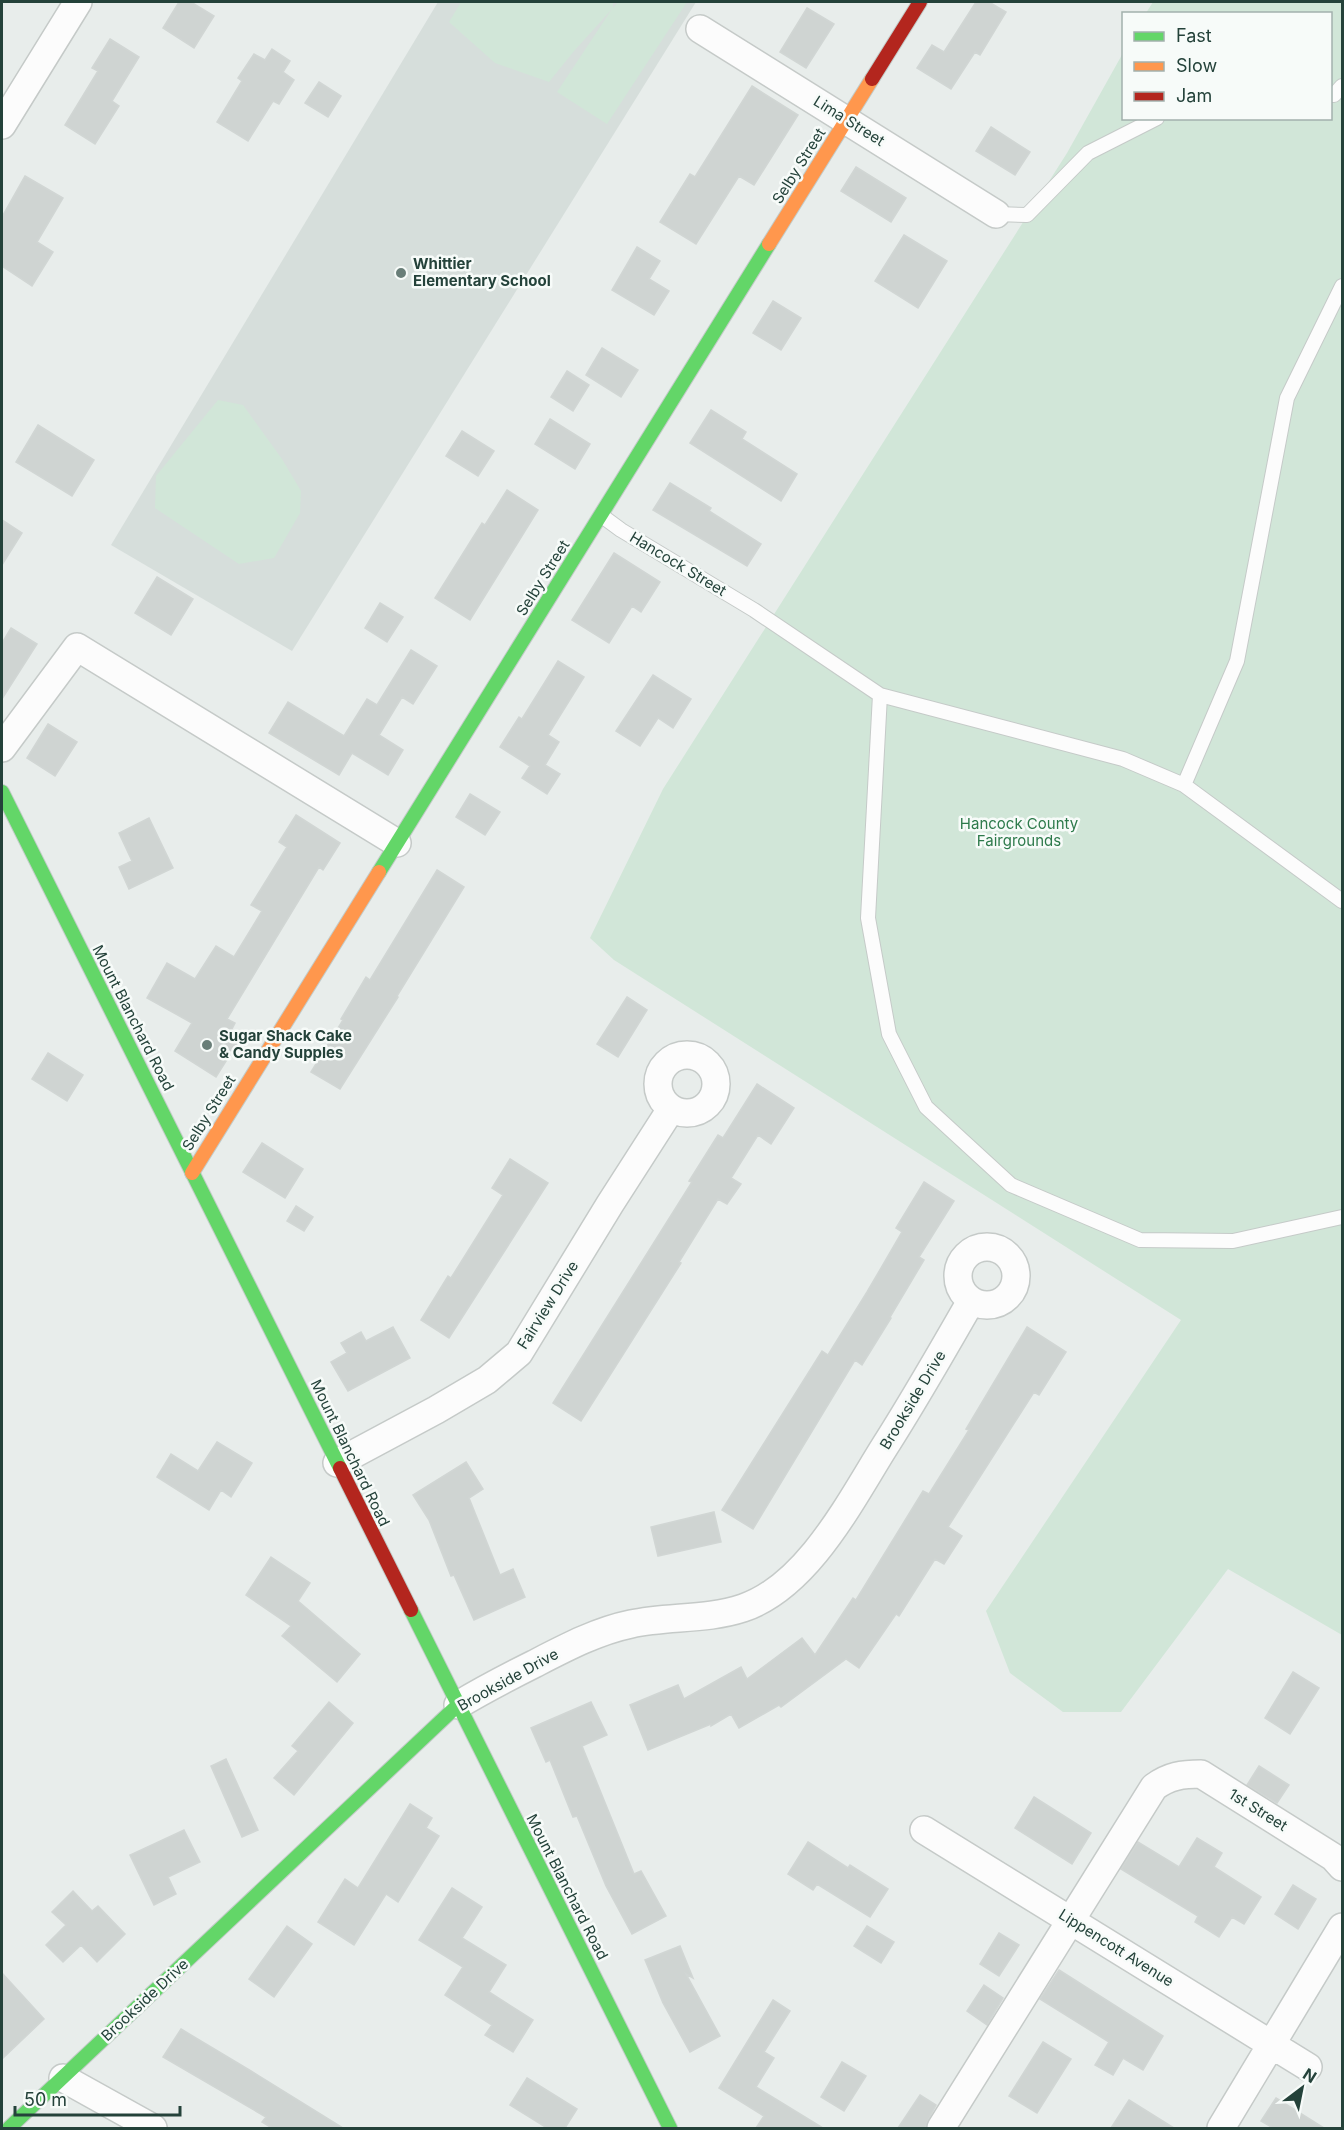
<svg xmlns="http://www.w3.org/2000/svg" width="1344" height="2130" viewBox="0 0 1344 2130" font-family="Inter,sans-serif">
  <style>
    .built { fill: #d6dedb }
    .green { fill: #d1e6d8 }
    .building { fill: #cfd4d2; stroke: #d1d6d4; stroke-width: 1.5 }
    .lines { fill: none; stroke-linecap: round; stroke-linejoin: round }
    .lane-casing { stroke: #c5cac8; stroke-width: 16 }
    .street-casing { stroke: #c5cac8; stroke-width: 30 }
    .fast-casing { stroke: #c3cbc8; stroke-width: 16 }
    .slow-casing { stroke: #c3cbc8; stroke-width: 16 }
    .jam-casing { stroke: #c3cbc8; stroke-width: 16 }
    .lane { stroke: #fcfcfc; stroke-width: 14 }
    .street { stroke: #fcfcfc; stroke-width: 27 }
    .fast { stroke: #63d668; stroke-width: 14 }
    .slow { stroke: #ff974d; stroke-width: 14 }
    .jam { stroke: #b3261e; stroke-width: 14 }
    .poi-dot { fill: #697e78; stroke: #f7fbf9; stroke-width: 2 }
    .labels { text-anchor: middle; stroke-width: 5; stroke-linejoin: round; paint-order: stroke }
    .street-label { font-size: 15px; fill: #24423a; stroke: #f7fbf9 }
    .poi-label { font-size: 15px; font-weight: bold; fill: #24423a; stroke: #f7fbf9; text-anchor: start }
    .park-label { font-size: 15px; fill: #2d7a4b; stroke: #f7fbf9 }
  </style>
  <rect width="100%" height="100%" fill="#e8edeb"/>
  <path class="built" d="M 438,2 L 696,2 L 292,651 L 111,545 Z"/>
  <path class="green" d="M 461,2 L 613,2 L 613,8 L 618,2 L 687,2 L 607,124 L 557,92 L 612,9 L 574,51 L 549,82 L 495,63 L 449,22 Z
    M 1153,2 L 1342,2 L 1342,1635 L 1228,1569 L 1121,1712 L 1063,1712 L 1010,1673 L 986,1611 L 1181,1320 L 614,960 L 590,938 L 663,789 L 1067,153 L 1123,53 L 1124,118 L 1330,118 L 1330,14 L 1146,13 Z
    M 218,400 L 243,405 L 282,459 L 301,491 L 300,513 L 274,558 L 239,564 L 155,508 L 156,476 Z"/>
  <path class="building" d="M 179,2 L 191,2 L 214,16 L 194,48 L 163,28 Z
    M 976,2 L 989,2 L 1006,12 L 980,55 L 975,52 L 951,89 L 917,68 L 932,45 L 944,52 Z
    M 807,8 L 834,24 L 806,68 L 780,52 Z
    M 110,39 L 139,57 L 112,101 L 119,106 L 95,144 L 65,125 L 98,71 L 92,68 Z
    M 272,49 L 290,61 L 283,72 L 294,80 L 279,104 L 273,101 L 248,141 L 217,122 L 242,81 L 238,78 L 254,54 L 265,60 Z
    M 319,82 L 341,96 L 328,117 L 305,103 Z
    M 752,86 L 798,115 L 754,185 L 739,176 L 696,244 L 660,222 L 690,174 L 695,177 Z
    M 991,127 L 1030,152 L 1015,175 L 976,151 Z
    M 856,167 L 906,198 L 891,222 L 841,191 Z
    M 25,176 L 63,198 L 37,242 L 53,252 L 32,286 L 2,266 L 2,217 Z
    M 904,235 L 947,261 L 918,308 L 875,281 Z
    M 637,247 L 660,261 L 649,279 L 669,291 L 654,315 L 612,290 Z
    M 773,301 L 801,318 L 781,350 L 753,333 Z
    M 602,348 L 638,370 L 621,397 L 586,375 Z
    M 567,371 L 589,385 L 573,411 L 551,397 Z
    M 711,410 L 746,432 L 742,439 L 797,474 L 781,501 L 690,443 Z
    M 550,419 L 590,444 L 575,469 L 535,444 Z
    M 38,425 L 94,460 L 72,496 L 16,462 Z
    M 462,431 L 494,451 L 478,476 L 446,456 Z
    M 670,483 L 711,508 L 709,511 L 761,544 L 747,566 L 653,510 Z
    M 507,490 L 538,510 L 470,620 L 435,598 L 482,523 L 485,525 Z
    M 2,520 L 22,533 L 2,565 Z
    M 614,553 L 660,582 L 641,612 L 632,606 L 609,643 L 572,620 Z
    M 157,577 L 193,599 L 171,635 L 135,613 Z
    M 380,603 L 403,617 L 387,642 L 365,628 Z
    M 11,628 L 37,644 L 2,699 L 2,643 Z
    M 411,650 L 437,666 L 413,704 L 402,697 L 379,735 L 403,750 L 388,775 L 352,753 L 339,775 L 269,733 L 288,702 L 344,736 L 367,699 L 377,705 Z
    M 558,661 L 584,677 L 548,735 L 559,742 L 545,765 L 560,774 L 547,794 L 522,778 L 530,766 L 500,747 L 519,717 L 522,719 Z
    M 653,675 L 691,699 L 673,728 L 658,718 L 640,746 L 616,731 Z
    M 48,724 L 77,742 L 55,776 L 27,758 Z
    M 470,794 L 500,812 L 485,835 L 456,817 Z
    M 296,815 L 340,843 L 323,870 L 319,867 L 227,1019 L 235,1023 L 230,1033 L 240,1039 L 216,1077 L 175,1051 L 192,1023 L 147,998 L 167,963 L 195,979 L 216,946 L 234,957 L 262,911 L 251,905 L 287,847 L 279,842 Z
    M 149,818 L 173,868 L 129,889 L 119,867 L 132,861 L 119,833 Z
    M 437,870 L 464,887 L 397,996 L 398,997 L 340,1089 L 311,1072 L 343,1020 L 341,1019 L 366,977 L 370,980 Z
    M 627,997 L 647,1010 L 618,1057 L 597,1044 Z
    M 48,1053 L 83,1075 L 67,1101 L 32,1079 Z
    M 757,1084 L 794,1108 L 771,1144 L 758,1135 L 731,1178 L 741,1184 L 727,1204 L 718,1199 L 679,1262 L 681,1263 L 581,1421 L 553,1403 L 692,1182 L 689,1181 L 718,1135 L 723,1138 Z
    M 262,1143 L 303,1169 L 285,1198 L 243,1172 Z
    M 510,1159 L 548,1183 L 449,1338 L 421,1320 L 448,1276 L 451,1278 L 503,1195 L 492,1188 Z
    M 924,1182 L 954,1201 L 919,1257 L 924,1260 L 890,1317 L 891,1318 L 862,1365 L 855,1360 L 753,1529 L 722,1510 L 822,1351 L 828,1355 L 867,1292 L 902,1232 L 896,1228 Z
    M 296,1206 L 313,1217 L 304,1231 L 287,1221 Z
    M 393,1327 L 410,1358 L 348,1391 L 331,1362 L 347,1353 L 341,1343 L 361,1332 L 366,1341 Z
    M 1027,1327 L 1066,1352 L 1039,1395 L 1034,1392 L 948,1527 L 962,1536 L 944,1564 L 935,1559 L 899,1616 L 896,1614 L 859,1668 L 846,1659 L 781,1707 L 779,1705 L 739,1728 L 731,1714 L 711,1726 L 711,1724 L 648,1750 L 630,1705 L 678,1685 L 684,1699 L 741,1667 L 747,1679 L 802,1638 L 815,1655 L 853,1598 L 856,1600 L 923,1491 L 929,1494 L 969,1430 L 966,1429 Z
    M 217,1442 L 252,1463 L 231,1497 L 221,1490 L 209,1510 L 157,1477 L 171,1454 L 198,1471 Z
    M 466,1462 L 483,1489 L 469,1498 L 500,1575 L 513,1569 L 525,1597 L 474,1620 L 454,1575 L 451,1576 L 429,1520 L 413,1495 Z
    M 714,1512 L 721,1542 L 658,1556 L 651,1527 Z
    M 271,1557 L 310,1583 L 298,1601 L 360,1654 L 337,1682 L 282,1636 L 291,1626 L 246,1595 Z
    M 1293,1672 L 1319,1688 L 1290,1734 L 1265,1718 Z
    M 329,1702 L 353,1723 L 294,1795 L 274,1778 L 298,1751 L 292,1746 Z
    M 591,1702 L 607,1735 L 582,1746 L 634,1874 L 641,1871 L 666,1916 L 632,1934 L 606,1886 L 577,1816 L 573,1817 L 550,1760 L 546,1762 L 531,1728 Z
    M 226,1759 L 258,1830 L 242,1837 L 211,1766 Z
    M 1259,1766 L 1289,1785 L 1277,1803 L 1247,1785 Z
    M 1034,1797 L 1091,1833 L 1072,1864 L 1015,1828 Z
    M 410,1804 L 432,1818 L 426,1828 L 439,1836 L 398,1902 L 386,1894 L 354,1945 L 318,1922 L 345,1879 L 358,1888 Z
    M 184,1830 L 200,1862 L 168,1877 L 176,1894 L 154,1905 L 130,1855 Z
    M 1197,1838 L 1222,1853 L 1214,1867 L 1261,1897 L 1244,1924 L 1232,1917 L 1219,1937 L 1195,1922 L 1198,1916 L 1121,1869 L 1138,1842 L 1179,1867 Z
    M 808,1842 L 848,1868 L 850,1865 L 888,1889 L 870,1917 L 817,1884 L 813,1890 L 788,1874 Z
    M 1293,1885 L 1316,1899 L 1298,1929 L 1275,1914 Z
    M 452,1888 L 482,1907 L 462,1938 L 506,1965 L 489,1992 L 533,2020 L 513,2052 L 485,2035 L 492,2025 L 445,1995 L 463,1967 L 419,1940 Z
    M 73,1891 L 92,1911 L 98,1906 L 125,1934 L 97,1962 L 81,1945 L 63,1962 L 46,1945 L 66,1925 L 52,1912 Z
    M 287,1926 L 312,1944 L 274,1997 L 249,1979 Z
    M 867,1926 L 894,1942 L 881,1963 L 854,1946 Z
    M 999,1933 L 1019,1945 L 999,1976 L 980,1964 Z
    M 680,1946 L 693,1978 L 686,1974 L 720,2036 L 690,2052 L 663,2003 L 645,1960 Z
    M 1059,1970 L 1163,2036 L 1143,2070 L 1123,2058 L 1113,2075 L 1095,2065 L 1109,2042 L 1040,1999 Z
    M 2,1973 L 44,2019 L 2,2059 Z
    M 984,1985 L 1003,1998 L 987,2025 L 967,2011 Z
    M 773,2000 L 790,2011 L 764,2052 L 774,2058 L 756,2087 L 823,2128 L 756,2128 L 764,2116 L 719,2088 Z
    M 181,2029 L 251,2071 L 343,2128 L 272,2128 L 262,2122 L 266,2117 L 163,2057 Z
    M 1043,2042 L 1071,2059 L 1037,2113 L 1009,2096 Z
    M 842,2062 L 866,2076 L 844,2111 L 821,2097 Z
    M 527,2078 L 577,2109 L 565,2128 L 547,2128 L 510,2105 Z
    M 920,2095 L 936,2105 L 928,2120 L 925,2128 L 898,2128 Z
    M 1276,2098 L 1324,2128 L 1273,2128 L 1261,2121 Z
    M 1129,2100 L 1174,2128 L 1111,2128 Z"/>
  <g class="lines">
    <defs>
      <path id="lane" d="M 1330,95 L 1334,95 L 1342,86
        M 996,214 L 1027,215 L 1088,153 L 1157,118
        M 1342,286 L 1287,398 L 1237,661 L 1184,785 L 1342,901
        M 602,516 L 621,530 L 754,610 L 880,695 L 1123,759 L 1184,785
        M 880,695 L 868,918 L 889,1034 L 926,1107 L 1011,1185 L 1140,1240 L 1233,1241 L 1342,1217"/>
      <path id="street" d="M 700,29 L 996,214
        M 2,125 L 78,2
        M 2,748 L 77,647 L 397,843
        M658 1084a29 29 0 1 1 58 0a29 29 0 1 1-58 0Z
        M958 1276a29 29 0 1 1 58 0a29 29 0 1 1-58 0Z
        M 337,1463 L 436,1410 L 487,1380 L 519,1353 L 610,1204 L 671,1109
        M 458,1705 C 483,1690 508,1677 534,1664 C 565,1648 597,1631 631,1624 C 667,1616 707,1620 743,1608 C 808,1586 851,1500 885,1446 C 915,1399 943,1350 971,1301
        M 924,1830 L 1308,2067
        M 63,2078 L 153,2128
        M 941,2128 L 1154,1787 C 1169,1776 1182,1774 1201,1774 L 1333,1857 L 1342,1867
        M 1221,2128 L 1342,1927"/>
      <path id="fast" d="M 2,792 L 340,1468
        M 379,872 L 769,244
        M 411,1610 L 670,2128
        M 9,2128 L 458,1705"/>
      <path id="slow" d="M 769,244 L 872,79
        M 192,1173 L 379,872"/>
      <path id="jam" d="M 872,79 L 920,2
        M 340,1468 L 411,1610"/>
    </defs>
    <use href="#lane" class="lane-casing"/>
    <use href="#street" class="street-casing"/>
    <use href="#fast" class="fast-casing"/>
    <use href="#slow" class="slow-casing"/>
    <use href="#jam" class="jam-casing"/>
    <use href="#lane" class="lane"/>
    <use href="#street" class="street"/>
    <use href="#fast" class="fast"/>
    <use href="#slow" class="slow"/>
    <use href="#jam" class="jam"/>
  </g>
  <g class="poi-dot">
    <circle cx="401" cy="273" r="6"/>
    <circle cx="207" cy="1045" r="6"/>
  </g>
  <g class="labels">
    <g class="street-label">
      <text transform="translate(849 121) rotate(32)" y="5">Lima Street</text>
      <text transform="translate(799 166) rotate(-58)" y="5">Selby Street</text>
      <text transform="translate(678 564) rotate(31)" y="5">Hancock Street</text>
      <text transform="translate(543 578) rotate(-58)" y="5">Selby Street</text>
      <text transform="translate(133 1018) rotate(63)" y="5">Mount Blanchard Road</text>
      <text transform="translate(209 1113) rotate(-58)" y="5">Selby Street</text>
      <text transform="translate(548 1305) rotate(-58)" y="5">Fairview Drive</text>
      <text transform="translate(913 1400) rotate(-59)" y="5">Brookside Drive</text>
      <text transform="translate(350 1453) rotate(64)" y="5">Mount Blanchard Road</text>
      <text transform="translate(508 1680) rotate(-29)" y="5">Brookside Drive</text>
      <text transform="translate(1258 1810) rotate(32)" y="5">1st Street</text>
      <text transform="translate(567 1887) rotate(63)" y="5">Mount Blanchard Road</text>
      <text transform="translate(1116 1948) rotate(32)" y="5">Lippencott Avenue</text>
      <text transform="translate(145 2000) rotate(-43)" y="5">Brookside Drive</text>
    </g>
    <g class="poi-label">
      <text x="413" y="269">Whittier<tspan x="413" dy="17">Elementary School</tspan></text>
      <text x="219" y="1041">Sugar Shack Cake<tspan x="219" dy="17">&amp; Candy Supples</tspan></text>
    </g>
    <g class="park-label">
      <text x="1019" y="829">Hancock County<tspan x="1019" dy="17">Fairgrounds</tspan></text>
    </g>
  </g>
  <rect width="1344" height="2130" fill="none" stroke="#24423a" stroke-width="6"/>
  <rect x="1122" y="12" width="210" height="108" fill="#f7fbf9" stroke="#a3b1ad" stroke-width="1.5"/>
  <rect x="1134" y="32" width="30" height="9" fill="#63d668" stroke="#a3b1ad" stroke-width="1.5"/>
  <text x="1176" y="42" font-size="18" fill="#24423a">Fast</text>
  <rect x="1134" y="62" width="30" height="9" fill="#ff974d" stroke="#a3b1ad" stroke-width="1.5"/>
  <text x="1176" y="72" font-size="18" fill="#24423a">Slow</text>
  <rect x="1134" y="92" width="30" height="9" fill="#b3261e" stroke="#a3b1ad" stroke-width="1.5"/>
  <text x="1176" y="102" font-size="18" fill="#24423a">Jam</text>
  <g transform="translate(1302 2088) rotate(32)" stroke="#f7fbf9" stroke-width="4.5" paint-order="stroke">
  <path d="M0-4.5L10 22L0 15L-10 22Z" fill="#24423a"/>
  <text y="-9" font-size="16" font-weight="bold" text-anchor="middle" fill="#24423a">N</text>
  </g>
  <path d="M15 2106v9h165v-9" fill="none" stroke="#24423a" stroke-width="3"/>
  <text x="24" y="2106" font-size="18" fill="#24423a" stroke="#f7fbf9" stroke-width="4.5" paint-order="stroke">50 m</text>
</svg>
